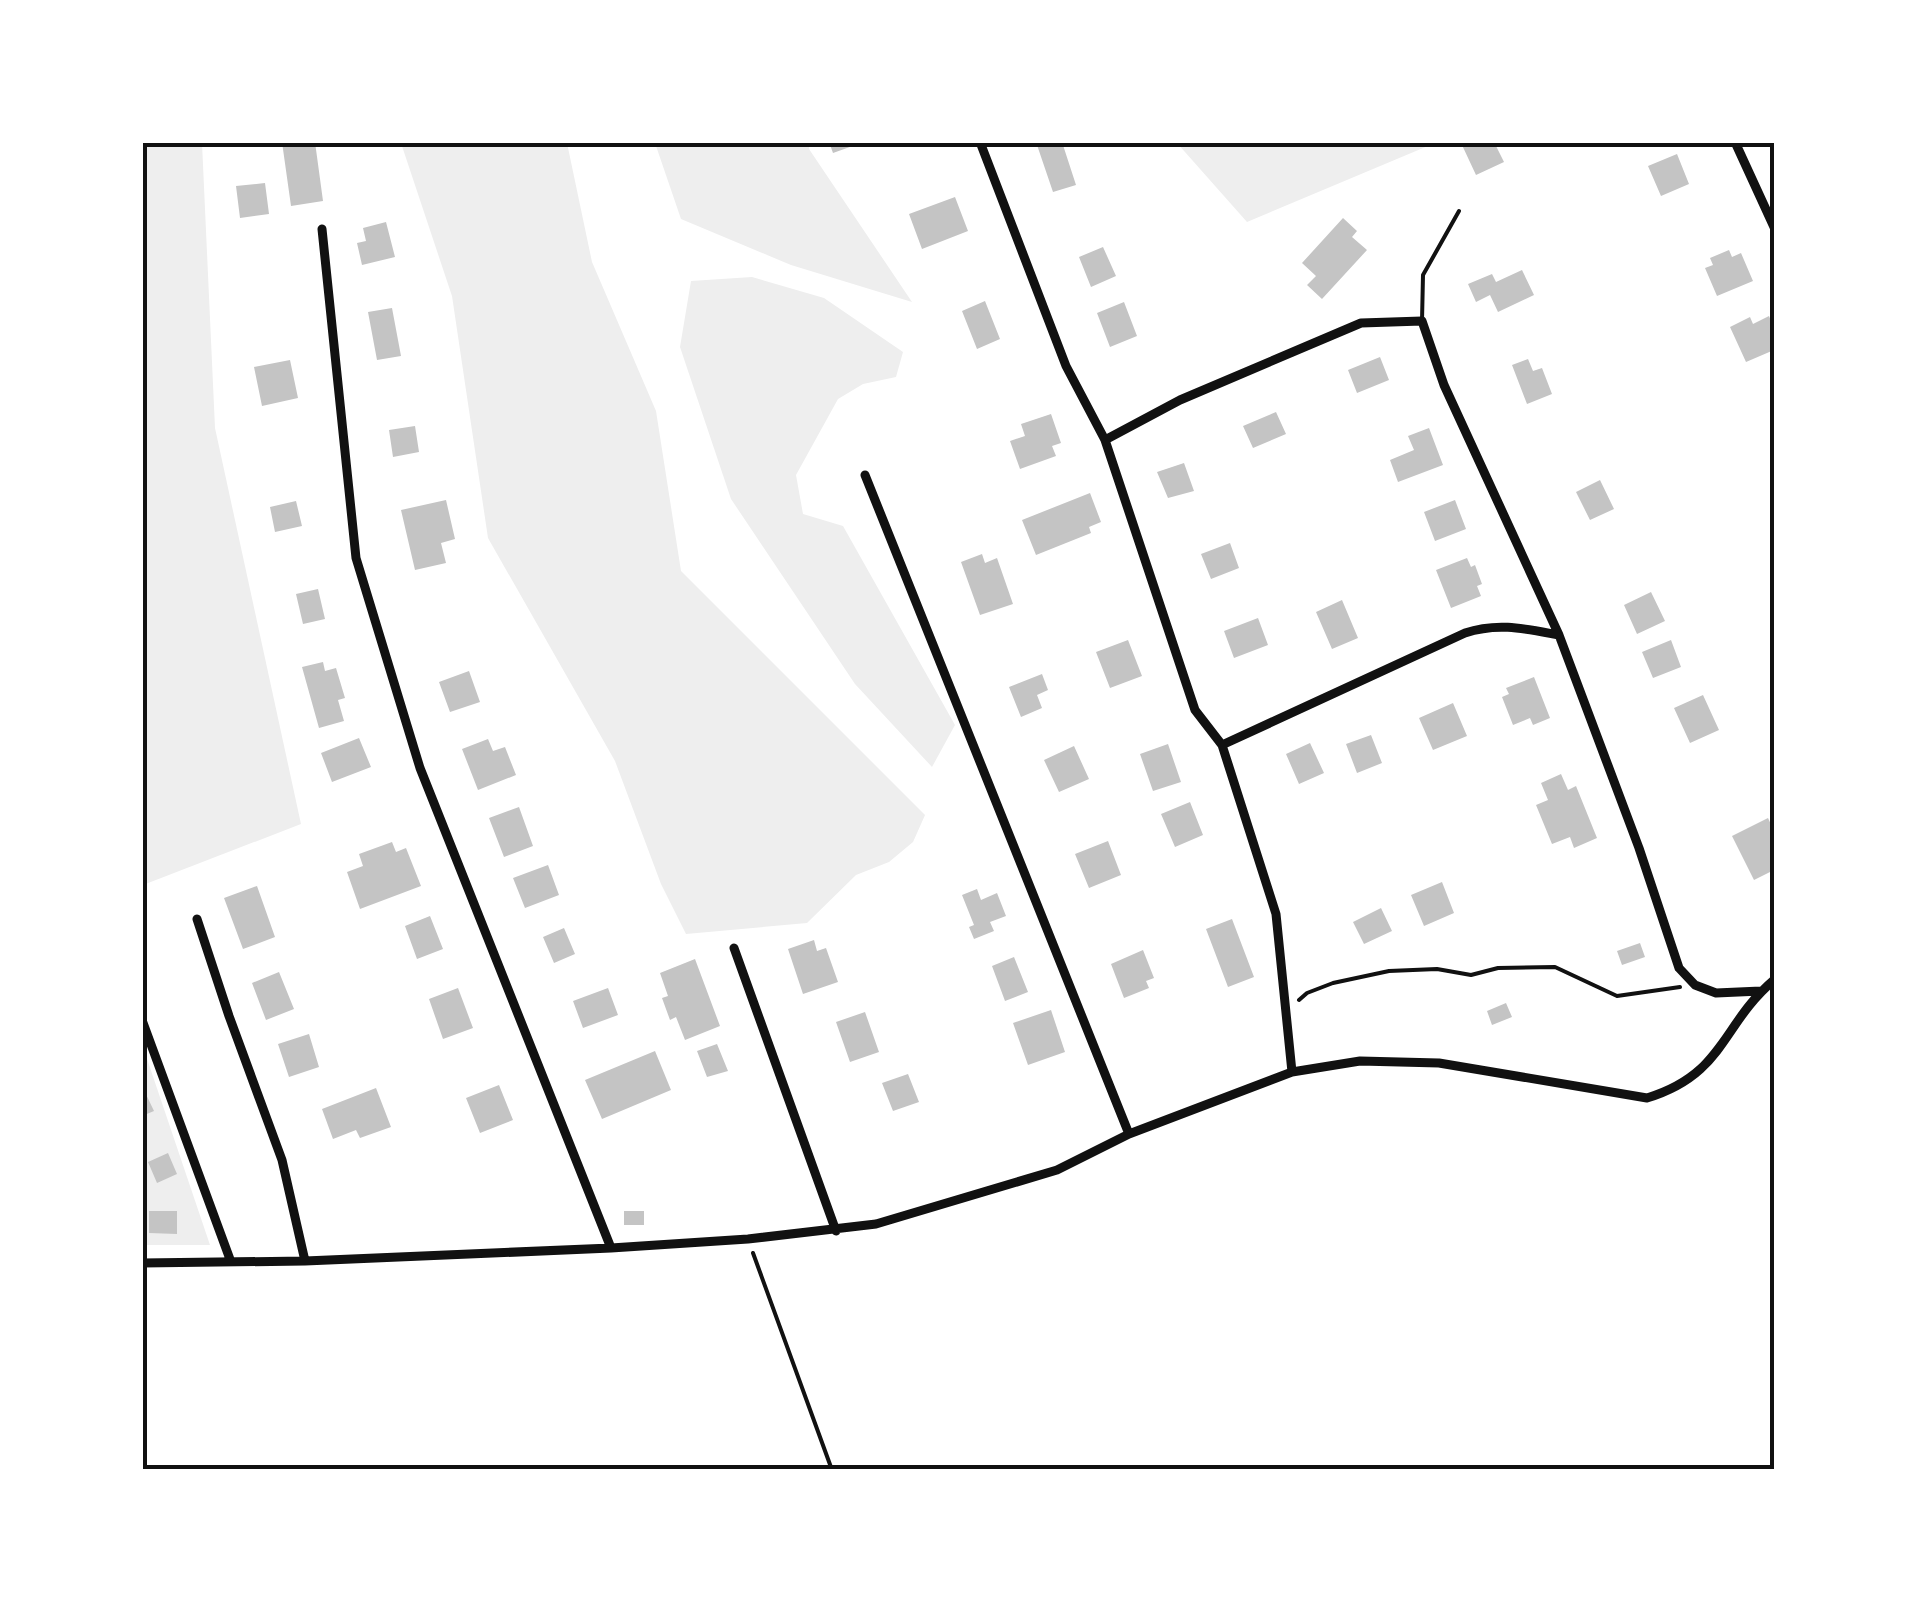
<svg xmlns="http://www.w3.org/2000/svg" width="1917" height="1612" viewBox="0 0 1917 1612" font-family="'Noto Sans',sans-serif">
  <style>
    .green { fill: #eee }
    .building { fill: #c4c4c4 }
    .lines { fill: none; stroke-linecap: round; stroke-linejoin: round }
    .path { stroke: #111; stroke-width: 4 }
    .service { stroke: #111; stroke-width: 4 }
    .minor { stroke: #111; stroke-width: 9 }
    .neatline { fill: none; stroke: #111; stroke-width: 4 }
  </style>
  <rect width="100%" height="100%" fill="#fff"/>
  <path class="green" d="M 143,142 L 202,143 L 215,428 L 301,824 L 143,885 Z
    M 401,143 L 567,143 L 592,262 L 656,411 L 681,571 L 925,815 L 913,842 L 889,862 L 856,875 L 807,923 L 686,934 L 661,884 L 615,761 L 488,538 L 452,296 Z
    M 655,143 L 809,143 L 809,149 L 912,302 L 791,265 L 681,219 Z
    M 1177,143 L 1435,143 L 1247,222 Z
    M 752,277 L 824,298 L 903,352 L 896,377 L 863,384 L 838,399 L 796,475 L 803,514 L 843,526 L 955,725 L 932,767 L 855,684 L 731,499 L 680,347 L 691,281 Z
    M 142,1044 L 210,1245 L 143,1245 Z"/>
  <path class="building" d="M 282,142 L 315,142 L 323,201 L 291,206 Z
    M 829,142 L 861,142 L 861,143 L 833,153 Z
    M 1046,142 L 1062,142 L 1076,185 L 1053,192 L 1037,145 Z
    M 1466,142 L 1494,142 L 1504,162 L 1476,175 L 1462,145 Z
    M 1677,154 L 1689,184 L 1661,196 L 1648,166 Z
    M 265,183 L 269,214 L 240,218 L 236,186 Z
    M 955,197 L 968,231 L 922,249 L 909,214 Z
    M 1343,218 L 1357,231 L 1352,237 L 1367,250 L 1322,299 L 1307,285 L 1316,276 L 1302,263 Z
    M 386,222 L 395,257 L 362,265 L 357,243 L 366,241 L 363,228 Z
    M 1103,247 L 1116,276 L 1091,287 L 1079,257 Z
    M 1729,250 L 1732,257 L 1741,253 L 1753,281 L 1717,296 L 1705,268 L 1713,265 L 1710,258 Z
    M 1522,270 L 1534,295 L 1498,312 L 1490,295 L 1476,302 L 1468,284 L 1492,274 L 1496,282 Z
    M 985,301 L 1000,339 L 977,349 L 962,311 Z
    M 1124,302 L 1137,336 L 1110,347 L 1097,313 Z
    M 392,308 L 401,356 L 377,360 L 368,312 Z
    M 1769,316 L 1774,328 L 1774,350 L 1746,362 L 1730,327 L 1750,317 L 1753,324 Z
    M 1380,357 L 1389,380 L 1357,393 L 1348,370 Z
    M 1528,359 L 1533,371 L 1542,368 L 1552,394 L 1527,404 L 1512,365 Z
    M 290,360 L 298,398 L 262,406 L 254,367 Z
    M 1276,412 L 1286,434 L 1253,448 L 1243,426 Z
    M 1051,414 L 1061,443 L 1052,446 L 1056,456 L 1020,469 L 1010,441 L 1025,436 L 1021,424 Z
    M 415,426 L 419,452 L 393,457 L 389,430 Z
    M 1429,428 L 1443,465 L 1398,482 L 1390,460 L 1414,450 L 1408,436 Z
    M 1184,463 L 1194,491 L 1168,498 L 1157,472 Z
    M 1600,480 L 1614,509 L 1590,520 L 1576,492 Z
    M 1090,493 L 1101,522 L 1089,527 L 1091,533 L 1036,555 L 1022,520 Z
    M 446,500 L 455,539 L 441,543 L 446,563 L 415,570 L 401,510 Z
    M 1455,500 L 1466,529 L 1435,541 L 1424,512 Z
    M 296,501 L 302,526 L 275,532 L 270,507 Z
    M 1230,543 L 1239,568 L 1211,579 L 1201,554 Z
    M 982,554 L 985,563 L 997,558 L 1013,604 L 980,615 L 961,562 Z
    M 1467,558 L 1471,567 L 1475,565 L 1482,584 L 1477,586 L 1481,596 L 1451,608 L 1436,570 Z
    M 318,589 L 325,619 L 303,624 L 296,594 Z
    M 1651,592 L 1665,621 L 1637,634 L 1624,605 Z
    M 1342,600 L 1358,638 L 1332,649 L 1316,612 Z
    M 1258,618 L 1268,645 L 1234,658 L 1224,631 Z
    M 1128,640 L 1142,676 L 1110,688 L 1096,652 Z
    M 1671,640 L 1681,667 L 1653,678 L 1642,652 Z
    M 323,662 L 325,671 L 336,668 L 345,698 L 338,700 L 344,721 L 319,728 L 302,667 Z
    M 469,671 L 480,702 L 450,712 L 439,682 Z
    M 1042,674 L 1048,690 L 1037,695 L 1042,708 L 1021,717 L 1009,687 Z
    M 1534,677 L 1550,718 L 1533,725 L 1530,718 L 1513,725 L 1502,697 L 1509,694 L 1506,688 Z
    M 1703,695 L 1719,730 L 1690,743 L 1674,708 Z
    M 1453,703 L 1467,736 L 1433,750 L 1419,718 Z
    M 1371,735 L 1382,763 L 1357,773 L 1346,744 Z
    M 359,738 L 371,767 L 332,782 L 321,753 Z
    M 488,739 L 493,751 L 505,747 L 516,775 L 478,790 L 462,749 Z
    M 1310,743 L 1324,773 L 1299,784 L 1286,754 Z
    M 1168,744 L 1181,782 L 1153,791 L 1140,754 Z
    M 1074,746 L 1089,779 L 1059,792 L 1044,760 Z
    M 1561,774 L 1568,790 L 1576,786 L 1597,838 L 1574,848 L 1570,837 L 1552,844 L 1536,805 L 1548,800 L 1541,783 Z
    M 1190,802 L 1203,835 L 1175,847 L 1161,814 Z
    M 519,807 L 533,846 L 504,857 L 489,818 Z
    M 1768,818 L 1774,831 L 1774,870 L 1754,880 L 1732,836 Z
    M 1108,841 L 1121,875 L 1089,888 L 1075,854 Z
    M 392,842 L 396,852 L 406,848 L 421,886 L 360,909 L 347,872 L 363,866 L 359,854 Z
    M 548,865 L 559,895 L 525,908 L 513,878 Z
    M 1442,882 L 1454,913 L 1424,926 L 1411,895 Z
    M 257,886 L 275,937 L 243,949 L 224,898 Z
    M 977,889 L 981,900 L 997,893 L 1006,916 L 990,922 L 994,931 L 974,939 L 969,927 L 974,925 L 962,895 Z
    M 1381,908 L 1392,931 L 1364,944 L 1353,922 Z
    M 430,916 L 443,949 L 417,959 L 405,926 Z
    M 1232,919 L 1254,977 L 1228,987 L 1206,929 Z
    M 564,928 L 575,954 L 554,963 L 543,937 Z
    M 814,940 L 817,951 L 826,948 L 838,982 L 803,994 L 788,949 Z
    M 1640,943 L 1645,957 L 1622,965 L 1617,951 Z
    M 1143,950 L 1154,978 L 1146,981 L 1149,988 L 1124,998 L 1111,964 Z
    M 1014,957 L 1028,992 L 1005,1001 L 992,966 Z
    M 695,959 L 720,1026 L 685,1040 L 676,1017 L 670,1020 L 662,998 L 668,996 L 660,973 Z
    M 279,972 L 294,1009 L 266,1020 L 252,983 Z
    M 458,988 L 473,1028 L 443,1039 L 429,999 Z
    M 608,988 L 618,1015 L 583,1028 L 573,1001 Z
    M 1506,1003 L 1512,1017 L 1492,1025 L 1487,1011 Z
    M 1051,1010 L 1065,1052 L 1028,1065 L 1013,1023 Z
    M 865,1012 L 879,1052 L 850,1062 L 836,1022 Z
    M 309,1034 L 319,1067 L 289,1077 L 278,1044 Z
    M 717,1044 L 728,1071 L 707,1077 L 697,1051 Z
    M 655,1051 L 671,1090 L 602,1119 L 585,1080 Z
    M 908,1074 L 919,1102 L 893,1111 L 882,1083 Z
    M 499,1085 L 513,1120 L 480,1133 L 466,1098 Z
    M 142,1086 L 154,1111 L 142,1116 Z
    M 376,1088 L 391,1127 L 360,1138 L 356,1130 L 333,1139 L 322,1109 Z
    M 168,1153 L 177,1174 L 157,1183 L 148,1162 Z
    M 149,1211 L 177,1211 L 177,1234 L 149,1233 Z
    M 624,1211 L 644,1211 L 644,1225 L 624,1225 Z"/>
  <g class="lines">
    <path class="path" d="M 1299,1000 L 1307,993 L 1333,983 L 1389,971 L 1437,969 L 1471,975 L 1498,968 L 1555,967 L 1617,996 L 1680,987
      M 753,1253 L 832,1470"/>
    <path class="service" d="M 1422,321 L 1423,275 L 1459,211"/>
    <path class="minor" d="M 980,142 L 1066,366 L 1105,440 L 1195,710 L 1222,745 L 1276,914 L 1292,1072
      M 1735,142 L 1774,227
      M 322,229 L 356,558 L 420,768 L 611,1248
      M 1105,440 L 1180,400 L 1361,323 L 1422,321 L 1444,385 L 1559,635 L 1639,848 L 1679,968 L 1695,985 L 1716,993 L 1761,991
      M 865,475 L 1129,1134
      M 1222,745 L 1465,633 C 1498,622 1526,629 1559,635
      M 197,919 L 229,1016 L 282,1160 L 305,1261
      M 734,948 L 836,1231
      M 142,1020 L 231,1262
      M 142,1263 L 305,1261 L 611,1248 L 748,1239 L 876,1224 L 1057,1170 L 1129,1134 L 1292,1072 L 1360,1061 L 1439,1063 L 1647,1098 C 1725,1074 1721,1025 1774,980"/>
  </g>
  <rect width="1917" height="1612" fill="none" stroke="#ffffff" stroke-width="290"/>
  <rect x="145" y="145" width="1627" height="1322" class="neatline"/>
</svg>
